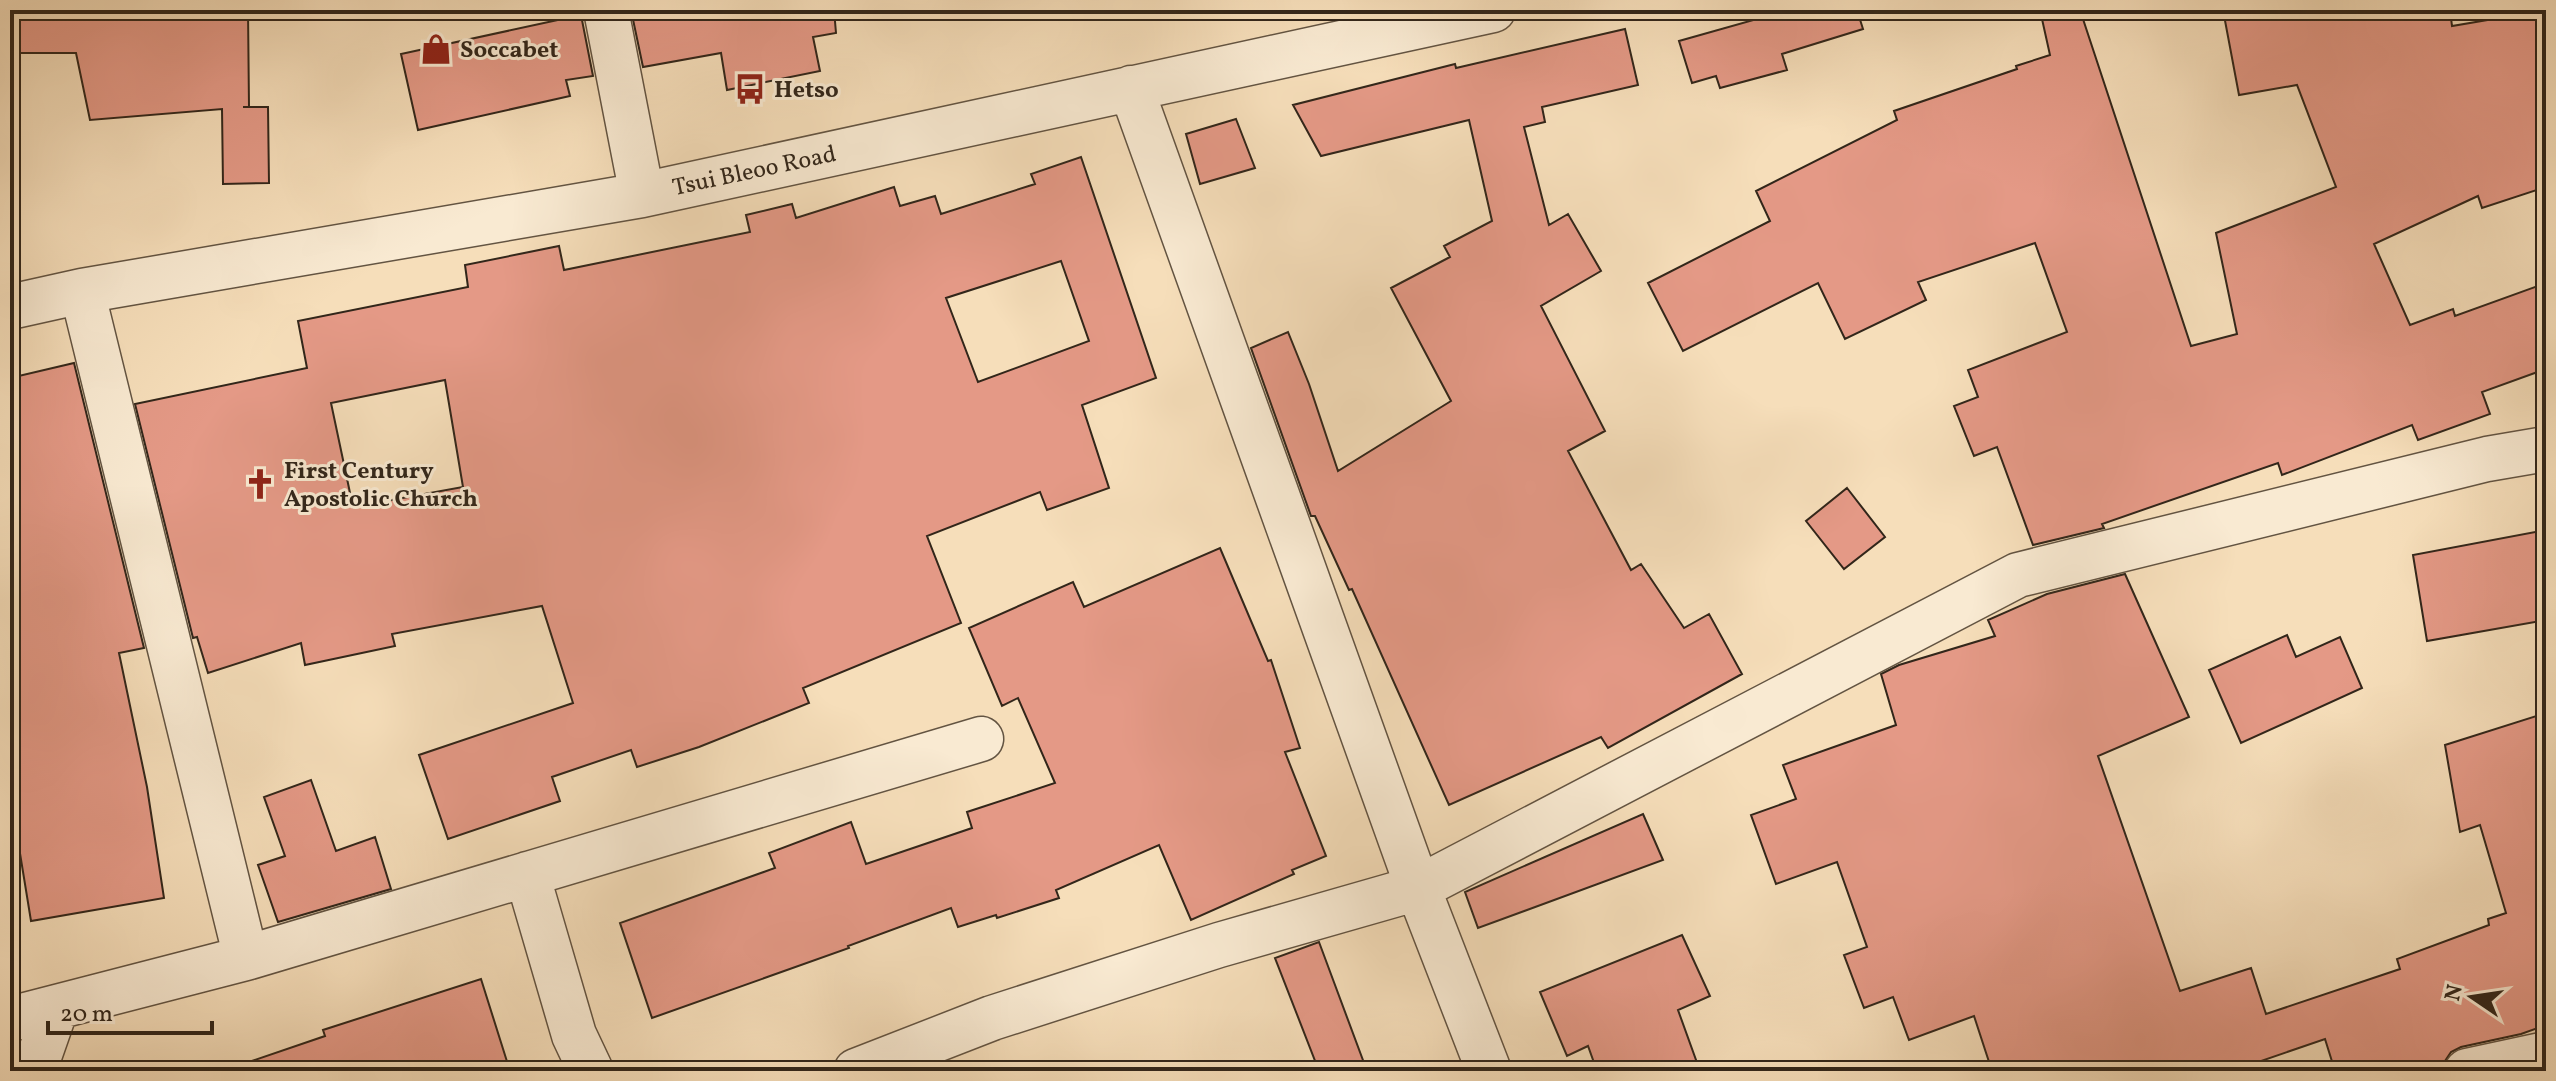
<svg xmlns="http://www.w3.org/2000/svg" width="2556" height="1081" viewBox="0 0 2556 1081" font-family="Vollkorn,serif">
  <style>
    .building { fill: #e49986; stroke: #32261a; stroke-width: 2; fill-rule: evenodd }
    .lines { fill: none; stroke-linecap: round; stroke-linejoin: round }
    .street-casing { stroke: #635442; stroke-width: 47 }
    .street { stroke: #f9ead2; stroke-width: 44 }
    .labels { text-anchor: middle; stroke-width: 6; stroke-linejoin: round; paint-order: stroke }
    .poi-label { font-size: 24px; font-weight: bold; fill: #32261a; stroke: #f9ead2; text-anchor: start }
    .street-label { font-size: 24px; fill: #32261a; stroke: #f9ead2 }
  </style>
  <rect width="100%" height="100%" fill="#f6deba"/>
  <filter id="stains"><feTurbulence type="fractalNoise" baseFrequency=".0025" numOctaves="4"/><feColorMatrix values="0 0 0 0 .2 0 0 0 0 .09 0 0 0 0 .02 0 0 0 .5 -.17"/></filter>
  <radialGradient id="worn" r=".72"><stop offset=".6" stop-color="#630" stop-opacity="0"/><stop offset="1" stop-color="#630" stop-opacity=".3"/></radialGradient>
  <path class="building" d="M 10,10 L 248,10 L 249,107 L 243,107 L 268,107 L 269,183 L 223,184 L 222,109 L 90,120 L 76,53 L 10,53 Z
    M 631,10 L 834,10 L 836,33 L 813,37 L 820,71 L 727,90 L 721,53 L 643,67 Z
    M 1789,10 L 1857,10 L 1863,29 L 1782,54 L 1787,70 L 1720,88 L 1716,76 L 1692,83 L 1679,41 Z
    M 2040,10 L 2080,10 L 2191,346 L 2237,334 L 2216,233 L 2336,187 L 2297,85 L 2239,95 L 2223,10 L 2450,10 L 2452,26 L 2546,10 L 2546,187 L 2482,208 L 2478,196 L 2374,244 L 2410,325 L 2453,309 L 2455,316 L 2546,283 L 2546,369 L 2482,392 L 2490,414 L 2418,440 L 2412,425 L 2282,475 L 2278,463 L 2102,524 L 2104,528 L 2033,545 L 1997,447 L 1974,456 L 1954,406 L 1978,397 L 1968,370 L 2067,332 L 2035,243 L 1918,282 L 1926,300 L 1845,339 L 1818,283 L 1683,351 L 1648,283 L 1770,221 L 1756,191 L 1897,120 L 1894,111 L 2017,69 L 2016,66 L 2050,55 Z
    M 581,15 L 593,76 L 566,80 L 570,96 L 418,130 L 401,54 Z
    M 1625,29 L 1638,85 L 1542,107 L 1545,122 L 1524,127 L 1549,225 L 1568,214 L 1601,271 L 1541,306 L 1605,431 L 1568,451 L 1631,570 L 1641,564 L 1684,628 L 1709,614 L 1742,674 L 1608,748 L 1601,737 L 1449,805 L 1352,589 L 1349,590 L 1315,516 L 1311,516 L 1251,348 L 1288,332 L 1309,384 L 1338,471 L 1451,401 L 1391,288 L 1450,257 L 1444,246 L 1492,221 L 1469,120 L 1321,156 L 1293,105 L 1455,64 L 1456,68 Z
    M 1236,119 L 1255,168 L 1200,184 L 1186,134 Z
    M 1081,157 L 1156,378 L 1082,405 L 1109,488 L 1047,510 L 1040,492 L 927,536 L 961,623 L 803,688 L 809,703 L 699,747 L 637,767 L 631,750 L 552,777 L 560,801 L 448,839 L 419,755 L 573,703 L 542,606 L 392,634 L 395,646 L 305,665 L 301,643 L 208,673 L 197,637 L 193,638 L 135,404 L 307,368 L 298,321 L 468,287 L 465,265 L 559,246 L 564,270 L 750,232 L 746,215 L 792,204 L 796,218 L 894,187 L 900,206 L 935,196 L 941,214 L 1035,184 L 1031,174 ZM 1061,261 L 1089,341 L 978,382 L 946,298 ZM 445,380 L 463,487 L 353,507 L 331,403 Z
    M 74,363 L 144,648 L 119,653 L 147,787 L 164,898 L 31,921 L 10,792 L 10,720 L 19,718 L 10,673 L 10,378 Z
    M 1847,488 L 1885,537 L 1844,569 L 1806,521 Z
    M 2546,530 L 2546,620 L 2427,641 L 2413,555 Z
    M 1220,548 L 1268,661 L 1271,660 L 1300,748 L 1285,752 L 1326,856 L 1292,870 L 1294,874 L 1191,920 L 1159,845 L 1056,890 L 1059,898 L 997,918 L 996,915 L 958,927 L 951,908 L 848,946 L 849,948 L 652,1018 L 620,923 L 775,868 L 769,853 L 851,822 L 866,864 L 972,828 L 967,812 L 1055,783 L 1018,698 L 1002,706 L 969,628 L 1073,582 L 1084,607 Z
    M 2125,574 L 2189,717 L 2098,756 L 2180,991 L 2251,968 L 2266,1014 L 2400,969 L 2397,959 L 2489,925 L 2488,919 L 2506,913 L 2480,825 L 2460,832 L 2445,745 L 2546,713 L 2546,1025 L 2521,1034 L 2461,1047 L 2451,1052 L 2445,1061 L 2416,1071 L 2335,1071 L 2325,1039 L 2232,1071 L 1992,1071 L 1974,1016 L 1909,1040 L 1893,997 L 1864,1008 L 1844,955 L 1867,947 L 1837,862 L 1776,884 L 1751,815 L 1796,799 L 1783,765 L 1896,725 L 1881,674 L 1899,665 L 1995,636 L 1988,620 L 2047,594 Z
    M 2287,635 L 2296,657 L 2340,637 L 2362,688 L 2241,743 L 2209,670 Z
    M 311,780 L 336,851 L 375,837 L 391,889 L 278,922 L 258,865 L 285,856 L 264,797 Z
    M 1643,814 L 1663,860 L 1478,928 L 1465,892 Z
    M 1682,935 L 1710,996 L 1678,1010 L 1700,1071 L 1597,1071 L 1588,1046 L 1567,1056 L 1540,992 Z
    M 1319,942 L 1367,1071 L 1319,1071 L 1275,958 Z
    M 481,979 L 510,1071 L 247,1071 L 246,1063 L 325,1036 L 323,1030 Z"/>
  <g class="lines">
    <defs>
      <path id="street" d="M 606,10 L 642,195
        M 1131,88 L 1418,888 L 1489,1071
        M 82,291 L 246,958
        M 10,307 L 82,291 L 642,195 L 1493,10
        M 527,874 L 574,1035 L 591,1071
        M 10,1019 L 246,958 L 981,739
        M 34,1071 L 56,1008
        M 856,1071 L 992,1018 L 1219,945 L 1418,888 L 2018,575 L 2487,459 L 2546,449
        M 2467,1071 L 2546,1054"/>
    </defs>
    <use href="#street" class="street-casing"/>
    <use href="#street" class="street"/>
  </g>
  <defs>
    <symbol id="shop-bare" viewBox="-9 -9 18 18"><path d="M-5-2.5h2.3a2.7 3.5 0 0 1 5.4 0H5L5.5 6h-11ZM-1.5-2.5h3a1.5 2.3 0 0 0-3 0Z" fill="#8f2418" stroke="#f9ead2" stroke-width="2.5" paint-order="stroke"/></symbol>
    <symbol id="bus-bare" viewBox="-9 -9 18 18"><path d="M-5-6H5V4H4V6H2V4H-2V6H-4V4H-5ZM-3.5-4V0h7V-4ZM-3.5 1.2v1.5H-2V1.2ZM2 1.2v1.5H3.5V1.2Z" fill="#8f2418" stroke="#f9ead2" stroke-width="2.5" paint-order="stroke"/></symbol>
    <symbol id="church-bare" viewBox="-9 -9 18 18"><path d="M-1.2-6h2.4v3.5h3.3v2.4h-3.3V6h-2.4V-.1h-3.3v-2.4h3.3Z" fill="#8f2418" stroke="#f9ead2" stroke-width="2.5" paint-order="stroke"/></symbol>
  </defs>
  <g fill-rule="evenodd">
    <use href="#shop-bare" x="414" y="27" width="44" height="44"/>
    <use href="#bus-bare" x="728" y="67" width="44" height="44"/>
    <use href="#church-bare" x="238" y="462" width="44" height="44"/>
  </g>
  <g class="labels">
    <g class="poi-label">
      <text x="460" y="57">Soccabet</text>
      <text x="774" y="97">Hetso</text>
      <text x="284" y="478">First Century<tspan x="284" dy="28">Apostolic Church</tspan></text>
    </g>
    <g class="street-label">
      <text transform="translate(754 170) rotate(-12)" y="8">Tsui Bleoo Road</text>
    </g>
  </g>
  <rect width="2556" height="1081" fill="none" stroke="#f6deba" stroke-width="40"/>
  <rect x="12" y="12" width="2532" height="1057" fill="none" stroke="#32261a" stroke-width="4"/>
  <rect x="20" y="20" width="2516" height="1041" fill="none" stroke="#32261a" stroke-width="2"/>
  <g transform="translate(2472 997) rotate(283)" stroke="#f9ead2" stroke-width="6" paint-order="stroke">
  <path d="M0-6L14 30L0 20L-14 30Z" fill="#32261a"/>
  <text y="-12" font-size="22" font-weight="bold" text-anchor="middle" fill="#32261a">N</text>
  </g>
  <path d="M48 1021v12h164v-12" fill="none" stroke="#32261a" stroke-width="4"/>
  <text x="60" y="1021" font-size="24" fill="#32261a" stroke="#f9ead2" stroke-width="6" paint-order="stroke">20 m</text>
  <rect width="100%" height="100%" filter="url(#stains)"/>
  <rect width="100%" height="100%" fill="url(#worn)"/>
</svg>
